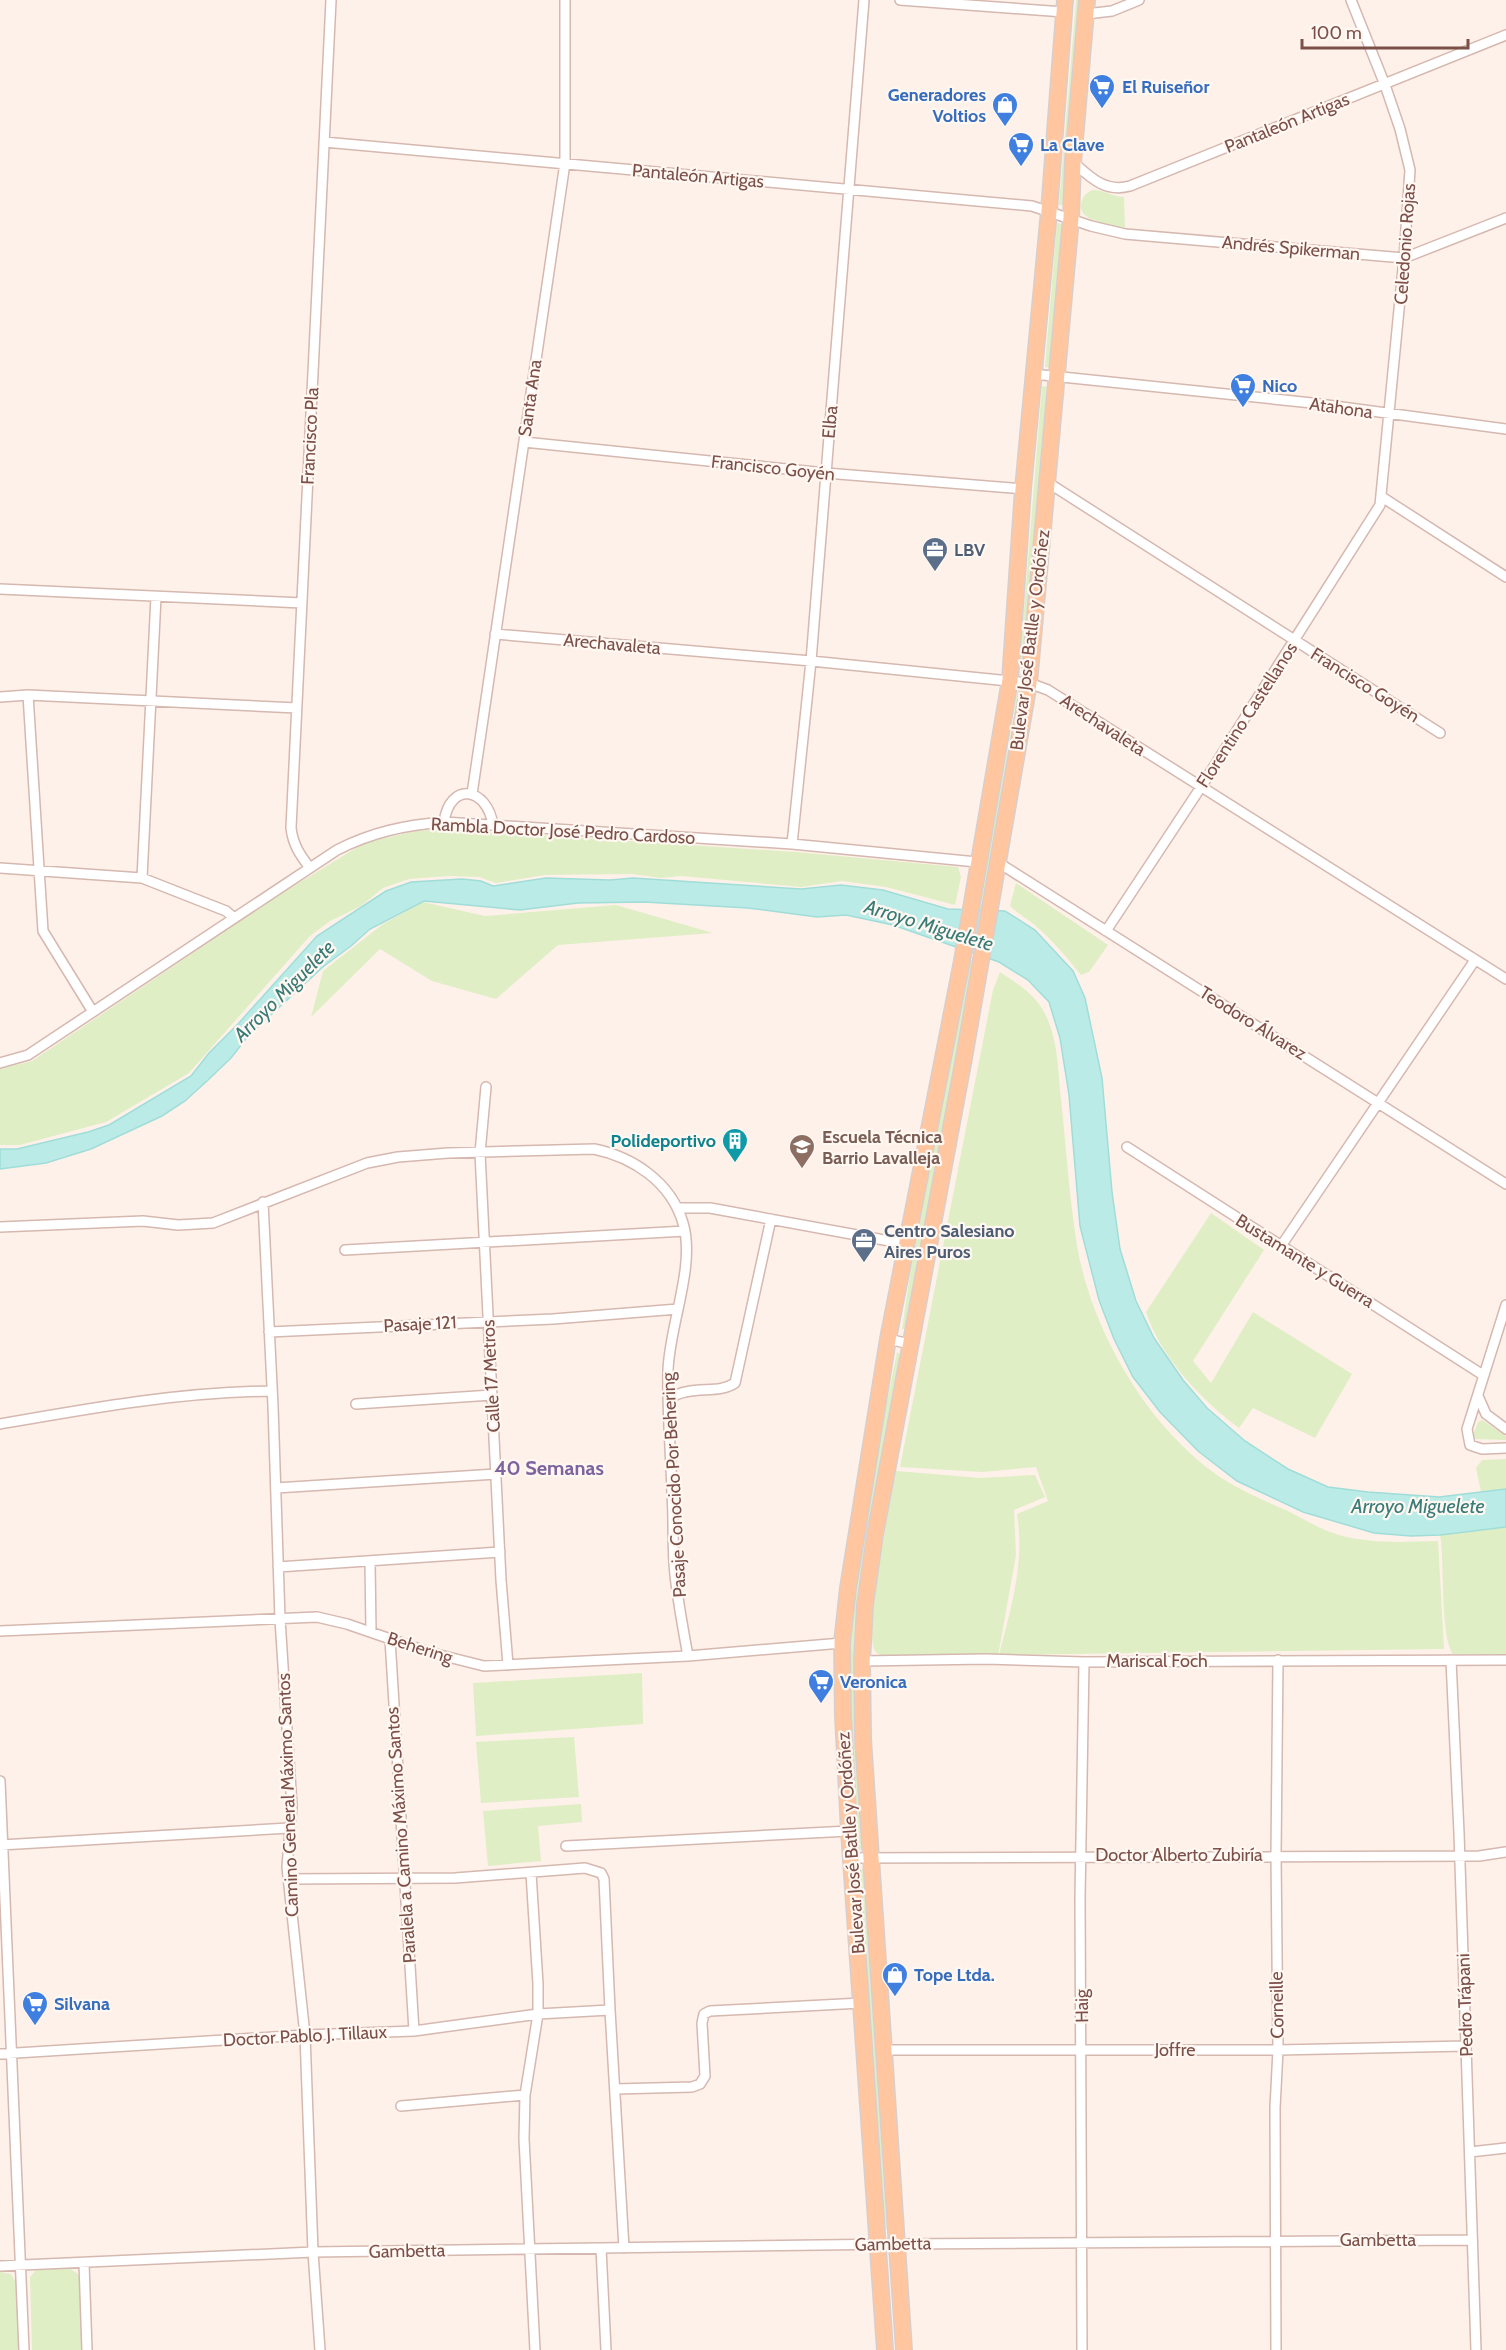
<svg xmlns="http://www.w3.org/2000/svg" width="1506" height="2350" viewBox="0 0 1506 2350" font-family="Cabin,sans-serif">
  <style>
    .green { fill: #dfeec5 }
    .water { fill: #bbebe7; stroke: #a0ddd9; stroke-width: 1.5 }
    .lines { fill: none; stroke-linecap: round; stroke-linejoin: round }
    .street-casing { stroke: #d5b8b0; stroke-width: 12 }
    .primary-casing { stroke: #dacecc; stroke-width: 18 }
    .street { stroke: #fff; stroke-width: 9 }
    .primary { stroke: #ffc69f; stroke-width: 15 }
    .labels { text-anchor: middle; stroke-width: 4.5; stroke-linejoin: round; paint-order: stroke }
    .shop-label { font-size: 18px; font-weight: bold; fill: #366cbe; stroke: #fff7f1; text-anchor: start }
    .street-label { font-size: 18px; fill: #7c5049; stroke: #fff7f1 }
    .service-label { font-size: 18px; font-weight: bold; fill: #4e5e75; stroke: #fff7f1; text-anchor: start }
    .education-label { font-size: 18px; font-weight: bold; fill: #785e54; stroke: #fff7f1; text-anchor: start }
    .culture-label { font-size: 18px; font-weight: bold; fill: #0d838f; stroke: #fff7f1; text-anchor: end }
    .water-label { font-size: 20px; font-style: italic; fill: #387b77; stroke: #fff7f1 }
    .neighbourhood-label { font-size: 20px; font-weight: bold; fill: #7f659f; stroke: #fff7f1 }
  </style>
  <rect width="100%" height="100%" fill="#fef1e9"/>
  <path class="green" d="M 1076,0 L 1081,0 L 1064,205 L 1059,205 Z
    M 1092,190 C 1103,189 1112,197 1124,197 L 1125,228 C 1112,225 1079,222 1081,205 C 1082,198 1085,193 1092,190 Z
    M 1057,223 L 1062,224 L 1050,368 L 1045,367 Z
    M 1042,386 L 1047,387 L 1025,660 L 1020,659 Z
    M 1018,687 L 1022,688 L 983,916 L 977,915 L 1012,726 Z
    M 446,829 L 796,852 L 958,867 L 961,877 L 955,905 L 886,887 L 842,881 L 801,887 L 681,876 L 661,878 L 632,874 L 545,875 L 496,883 L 479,877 L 449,876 L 409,879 L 383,888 L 361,906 L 330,921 L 309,937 L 189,1073 L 106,1122 L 20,1145 L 0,1145 L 0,1069 L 32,1061 L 284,892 L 356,848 L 372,841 L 416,831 Z
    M 1016,883 L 1108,945 L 1089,972 L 1081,975 C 1068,959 1055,943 1039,929 C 1030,920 1019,915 1010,906 Z
    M 423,902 L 485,916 L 616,905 L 713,933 L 558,945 L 496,999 L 432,981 L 380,949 L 311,1017 L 323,971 L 383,924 Z
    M 970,960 L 974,961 L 905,1329 L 902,1329 L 910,1274 Z
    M 1000,972 C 1015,982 1031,992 1041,1007 C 1058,1032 1058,1070 1061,1099 C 1066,1146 1069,1193 1076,1239 C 1089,1327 1145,1424 1217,1475 C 1239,1490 1265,1501 1290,1512 C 1305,1520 1322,1530 1339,1535 C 1372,1544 1405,1542 1438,1541 L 1444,1649 L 999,1655 C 1011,1608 1025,1562 1017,1514 L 1048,1501 L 1036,1467 L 982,1472 L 900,1467 L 993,990 Z
    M 1211,1213 L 1264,1250 L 1193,1361 L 1211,1383 L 1253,1312 L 1352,1374 L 1315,1438 L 1253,1408 L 1239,1428 C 1202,1401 1160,1356 1146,1312 Z
    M 897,1352 L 900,1354 L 868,1537 L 856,1712 L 863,1848 L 859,1850 L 857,1848 L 850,1719 L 851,1638 L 855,1586 L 873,1471 Z
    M 1482,1420 L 1506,1436 L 1506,1440 L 1475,1439 L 1473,1435 L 1478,1422 Z
    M 1506,1459 L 1506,1489 L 1481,1492 L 1476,1468 L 1482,1460 Z
    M 896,1471 L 981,1478 L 1035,1475 L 1045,1497 L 1014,1510 L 1016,1555 L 998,1656 L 885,1656 C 880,1655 876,1654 874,1649 C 865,1631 891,1498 896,1471 Z
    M 1506,1527 L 1506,1654 L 1453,1654 C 1440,1636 1445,1562 1440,1535 Z
    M 642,1673 L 643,1724 L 476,1736 L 473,1683 Z
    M 574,1737 L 579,1797 L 481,1803 L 476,1742 Z
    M 581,1804 L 582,1822 L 538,1826 L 541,1861 L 488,1866 L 483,1811 Z
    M 863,1869 L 887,2229 L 885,2230 L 859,1870 Z
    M 69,2268 L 78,2274 L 80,2281 L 82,2350 L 32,2350 L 30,2277 L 36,2270 Z
    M 0,2272 L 11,2274 L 16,2283 L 19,2350 L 0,2350 Z"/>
  <path class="water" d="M 546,878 L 610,880 L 633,878 L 801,889 L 841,885 L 883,890 L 948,909 L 1005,911 L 1035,930 L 1073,971 L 1085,998 L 1102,1078 L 1112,1192 L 1120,1249 L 1136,1301 L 1154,1338 L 1183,1380 L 1207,1408 L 1245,1441 L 1288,1469 L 1328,1487 L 1368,1492 L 1439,1497 L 1506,1489 L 1506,1527 L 1440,1535 L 1411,1536 L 1374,1533 L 1303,1512 L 1237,1481 L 1198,1451 L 1160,1412 L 1133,1377 L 1114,1339 L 1099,1300 L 1080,1226 L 1069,1095 L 1060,1038 L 1049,1002 L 1028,980 L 999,962 L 893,925 L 846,915 L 817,917 L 748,908 L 644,902 L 578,903 L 520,910 L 424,901 L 370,929 L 351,946 L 324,966 L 249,1035 L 231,1058 L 207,1081 L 185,1101 L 162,1116 L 91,1149 L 46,1163 L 0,1169 L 0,1149 L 17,1149 L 88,1132 L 109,1125 L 191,1076 L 209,1053 L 238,1024 L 317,936 L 386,891 L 411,882 L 462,879 L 481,881 L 493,886 Z"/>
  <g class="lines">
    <defs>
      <path id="street" d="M 900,0 L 1064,12
        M 1086,14 L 1112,11 L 1139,0
        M 324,142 L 1032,206 L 1091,226 L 1125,234 L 1404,258 L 1506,218
        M 1073,162 C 1090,177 1105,193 1130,186 L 1506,35
        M 1033,374 L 1312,403 L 1506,429
        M 524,442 L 826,473 L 1023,489
        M 1047,482 L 1440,733
        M 1382,497 L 1506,577
        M 0,589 L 302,603
        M 495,634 L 811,661 L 1029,683 L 1048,690 L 1506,979
        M 28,695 L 43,931 L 93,1012
        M 0,697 L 28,695 L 297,708
        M 472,794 L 565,163 L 565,0
        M 444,822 C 450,781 487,787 493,825
        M 792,844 L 811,661 L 864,0
        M 999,863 L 1506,1184
        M 0,868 L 142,878 L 226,911 L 233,917
        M 310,868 C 300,855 293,845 291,828 L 331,0
        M 142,878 L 156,597
        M 1106,931 L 1201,787 L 1380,505 L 1404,258 L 1410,170 L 1400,129 L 1385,85 L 1351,0
        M 0,1063 L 28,1055 L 46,1043 L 337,850 C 372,832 406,825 444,822 L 792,844 L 977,862
        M 486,1087 L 480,1153 L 501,1580 L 508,1665
        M 1127,1147 L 1483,1375
        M 263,1202 L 273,1406 L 280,1619 L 292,1806 L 287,1867 L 305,2035 L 313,2252 L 320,2350
        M 677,1208 L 710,1208 L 906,1244
        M 0,1227 L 143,1221 L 178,1225 L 213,1223 L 367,1163 L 398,1157 L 448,1153 L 594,1149 C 633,1157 671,1182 683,1223 C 696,1266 669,1326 668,1371 C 667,1412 671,1453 672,1494 C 674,1521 672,1548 675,1575 C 678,1602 683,1629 688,1656
        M 1281,1246 L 1475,960
        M 345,1250 L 685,1231
        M 1506,1305 L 1467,1429 L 1470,1445 L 1482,1449 L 1506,1448
        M 269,1332 L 553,1319 L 678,1309
        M 888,1339 L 910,1344
        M 1478,1396 L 1486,1414 L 1506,1429
        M 668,1399 C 692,1384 717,1395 735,1383 L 771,1219
        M 356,1404 L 492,1395
        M 0,1424 C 91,1408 180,1392 272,1391
        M 276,1488 L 496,1474
        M 370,1562 L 371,1632
        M 278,1567 L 500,1552
        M 0,1631 L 317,1617 L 347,1624 L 428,1652 L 484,1666 L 688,1656 L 842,1643
        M 390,1639 L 414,2031
        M 1451,1660 L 1459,1833 L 1476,2350
        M 862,1661 L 986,1659 L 1084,1662 L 1506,1660
        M 0,1781 L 24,2350
        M 1,1845 L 289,1828
        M 566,1846 L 849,1831
        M 852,1858 L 1479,1856 L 1506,1852
        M 531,1873 L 538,1984 L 538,2014 L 525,2095 L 524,2139 L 535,2350
        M 288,1879 L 455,1878 L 585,1868 L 601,1873 L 604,1879 L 610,2010 L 624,2248
        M 883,2050 L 1278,2050 L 1466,2046
        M 0,2054 L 305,2035 L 414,2031 L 538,2014 L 610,2010
        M 615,2089 L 692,2087 L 700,2084 L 705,2076 L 702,2023 L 704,2014 L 710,2011 L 861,2003
        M 401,2106 L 525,2095
        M 1470,2152 L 1506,2148
        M 601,2248 L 606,2350
        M 84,2263 L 87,2350
        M 0,2266 L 313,2252 L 897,2244 L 1472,2240
        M 1082,2350 L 1080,1898 L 1084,1662
        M 1276,2350 L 1275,2108 L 1278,2050 L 1276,1855 L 1278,1660"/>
      <path id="primary" d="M 885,2350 L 849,1831 L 843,1716 L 842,1643 L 848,1588 L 888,1339 L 962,961 L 1010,680 L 1023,489 L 1049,211 L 1065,0
        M 904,2350 L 863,1739 L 862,1661 L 865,1605 L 875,1535 L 964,1058 L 1029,683 L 1071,218 L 1073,162 L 1087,0"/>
    </defs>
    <use href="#street" class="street-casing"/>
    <use href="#primary" class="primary-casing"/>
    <use href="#street" class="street"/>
    <use href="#primary" class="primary"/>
  </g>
  <defs>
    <symbol id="supermarket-pin" viewBox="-11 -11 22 30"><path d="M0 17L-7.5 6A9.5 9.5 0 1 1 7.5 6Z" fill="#3f7fe0" stroke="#fff7f1"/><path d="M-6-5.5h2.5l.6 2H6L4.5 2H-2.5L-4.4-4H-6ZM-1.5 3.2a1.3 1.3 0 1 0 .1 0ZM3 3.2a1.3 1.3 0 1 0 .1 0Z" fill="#fff"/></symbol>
    <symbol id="shop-pin" viewBox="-11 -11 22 30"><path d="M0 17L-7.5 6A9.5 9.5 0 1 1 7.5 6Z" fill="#3f7fe0" stroke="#fff7f1"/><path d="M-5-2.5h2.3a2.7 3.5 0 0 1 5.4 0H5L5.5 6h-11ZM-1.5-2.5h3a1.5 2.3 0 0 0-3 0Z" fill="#fff"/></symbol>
    <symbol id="office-pin" viewBox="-11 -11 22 30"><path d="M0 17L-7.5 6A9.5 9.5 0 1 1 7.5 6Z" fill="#5c6f8a" stroke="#fff7f1"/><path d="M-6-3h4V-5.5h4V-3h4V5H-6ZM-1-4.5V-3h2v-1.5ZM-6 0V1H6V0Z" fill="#fff"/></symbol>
    <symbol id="building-pin" viewBox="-11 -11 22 30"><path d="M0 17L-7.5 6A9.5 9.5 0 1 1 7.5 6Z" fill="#0f9aa8" stroke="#fff7f1"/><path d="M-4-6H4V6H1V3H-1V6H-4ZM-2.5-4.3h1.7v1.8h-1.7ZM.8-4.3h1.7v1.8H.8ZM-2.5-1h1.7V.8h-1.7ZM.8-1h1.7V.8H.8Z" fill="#fff"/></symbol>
    <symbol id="school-pin" viewBox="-11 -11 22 30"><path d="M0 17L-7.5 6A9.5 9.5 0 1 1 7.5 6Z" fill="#8d6e63" stroke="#fff7f1"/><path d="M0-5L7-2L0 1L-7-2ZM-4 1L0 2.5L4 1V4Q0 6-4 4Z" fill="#fff"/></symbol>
  </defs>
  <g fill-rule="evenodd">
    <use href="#supermarket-pin" x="1087" y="72" width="30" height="40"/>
    <use href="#shop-pin" x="990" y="90" width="30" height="40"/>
    <use href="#supermarket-pin" x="1006" y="130" width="30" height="40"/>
    <use href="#supermarket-pin" x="1228" y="371" width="30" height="40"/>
    <use href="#office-pin" x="920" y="535" width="30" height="40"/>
    <use href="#building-pin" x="720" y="1126" width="30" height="40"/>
    <use href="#school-pin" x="787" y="1132" width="30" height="40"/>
    <use href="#office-pin" x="849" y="1226" width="30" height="40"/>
    <use href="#supermarket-pin" x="806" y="1667" width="30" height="40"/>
    <use href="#shop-pin" x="880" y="1960" width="30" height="40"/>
    <use href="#supermarket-pin" x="20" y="1989" width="30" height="40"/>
  </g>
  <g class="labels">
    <g class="shop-label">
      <text x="1122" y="93">El Ruiseñor</text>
      <text x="986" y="101" text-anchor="end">Generadores<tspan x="986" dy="21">Voltios</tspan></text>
      <text x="1040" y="151">La Clave</text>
      <text x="1262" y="392">Nico</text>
      <text x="840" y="1688">Veronica</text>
      <text x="914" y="1981">Tope Ltda.</text>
      <text x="54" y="2010">Silvana</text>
    </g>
    <g class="street-label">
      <text transform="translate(1287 123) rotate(-22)" y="6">Pantaleón Artigas</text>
      <text transform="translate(698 176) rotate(5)" y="6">Pantaleón Artigas</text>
      <text transform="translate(1405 244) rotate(-86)" y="6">Celedonio Rojas</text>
      <text transform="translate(1291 248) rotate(5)" y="6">Andrés Spikerman</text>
      <text transform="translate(530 398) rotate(-82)" y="6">Santa Ana</text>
      <text transform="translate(1341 408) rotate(8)" y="6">Atahona</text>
      <text transform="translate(830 422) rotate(-85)" y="6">Elba</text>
      <text transform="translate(310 436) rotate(-87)" y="6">Francisco Pla</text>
      <text transform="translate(773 468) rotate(6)" y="6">Francisco Goyén</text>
      <text transform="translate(1030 640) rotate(-83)" y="6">Bulevar José Batlle y Ordóñez</text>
      <text transform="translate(612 644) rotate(5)" y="6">Arechavaleta</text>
      <text transform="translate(1365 685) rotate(32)" y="6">Francisco Goyén</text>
      <text transform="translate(1247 715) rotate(-57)" y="6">Florentino Castellanos</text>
      <text transform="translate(1103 725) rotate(33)" y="6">Arechavaleta</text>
      <text transform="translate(563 831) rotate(3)" y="6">Rambla Doctor José Pedro Cardoso</text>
      <text transform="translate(1253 1023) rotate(32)" y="6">Teodoro Álvarez</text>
      <text transform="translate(1305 1261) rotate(32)" y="6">Bustamante y Guerra</text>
      <text transform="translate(420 1324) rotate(-3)" y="6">Pasaje 121</text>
      <text transform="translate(491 1376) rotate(-93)" y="6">Calle 17 Metros</text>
      <text transform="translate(674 1485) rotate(-93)" y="6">Pasaje Conocido Por Behering</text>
      <text transform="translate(420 1648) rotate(18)" y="6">Behering</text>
      <text x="1157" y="1667">Mariscal Foch</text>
      <text transform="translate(288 1795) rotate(-92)" y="6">Camino General Máximo Santos</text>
      <text transform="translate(401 1835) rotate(-94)" y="6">Paralela a Camino Máximo Santos</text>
      <text transform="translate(851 1843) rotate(-94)" y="6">Bulevar José Batlle y Ordóñez</text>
      <text x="1179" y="1861">Doctor Alberto Zubiría</text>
      <text transform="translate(1277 2005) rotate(-91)" y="6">Corneille</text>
      <text transform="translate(1465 2005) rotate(-92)" y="6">Pedro Trápani</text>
      <text transform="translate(1082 2006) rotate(-91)" y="6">Haig</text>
      <text transform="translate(305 2036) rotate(-3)" y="6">Doctor Pablo J. Tillaux</text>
      <text x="1175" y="2056">Joffre</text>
      <text x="1378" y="2246">Gambetta</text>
      <text transform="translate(893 2244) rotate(-1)" y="6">Gambetta</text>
      <text transform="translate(407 2251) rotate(-1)" y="6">Gambetta</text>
    </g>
    <g class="service-label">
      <text x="954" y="556">LBV</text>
      <text x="884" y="1237">Centro Salesiano<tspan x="884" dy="21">Aires Puros</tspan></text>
    </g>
    <g class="education-label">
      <text x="822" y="1143">Escuela Técnica<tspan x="822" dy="21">Barrio Lavalleja</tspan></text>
    </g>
    <g class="culture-label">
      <text x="716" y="1147">Polideportivo</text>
    </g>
    <g class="water-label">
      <text transform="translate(929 925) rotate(17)" y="7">Arroyo Miguelete</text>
      <text transform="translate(284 991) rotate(-45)" y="7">Arroyo Miguelete</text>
      <text x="1418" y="1513">Arroyo Miguelete</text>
    </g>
    <g class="neighbourhood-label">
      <text x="549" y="1475">40 Semanas</text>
    </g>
  </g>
  <path d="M1302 39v9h166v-9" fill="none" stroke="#7c5049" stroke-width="3"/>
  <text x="1311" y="39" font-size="18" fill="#7c5049" stroke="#fff7f1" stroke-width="4.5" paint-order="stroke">100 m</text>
</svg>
